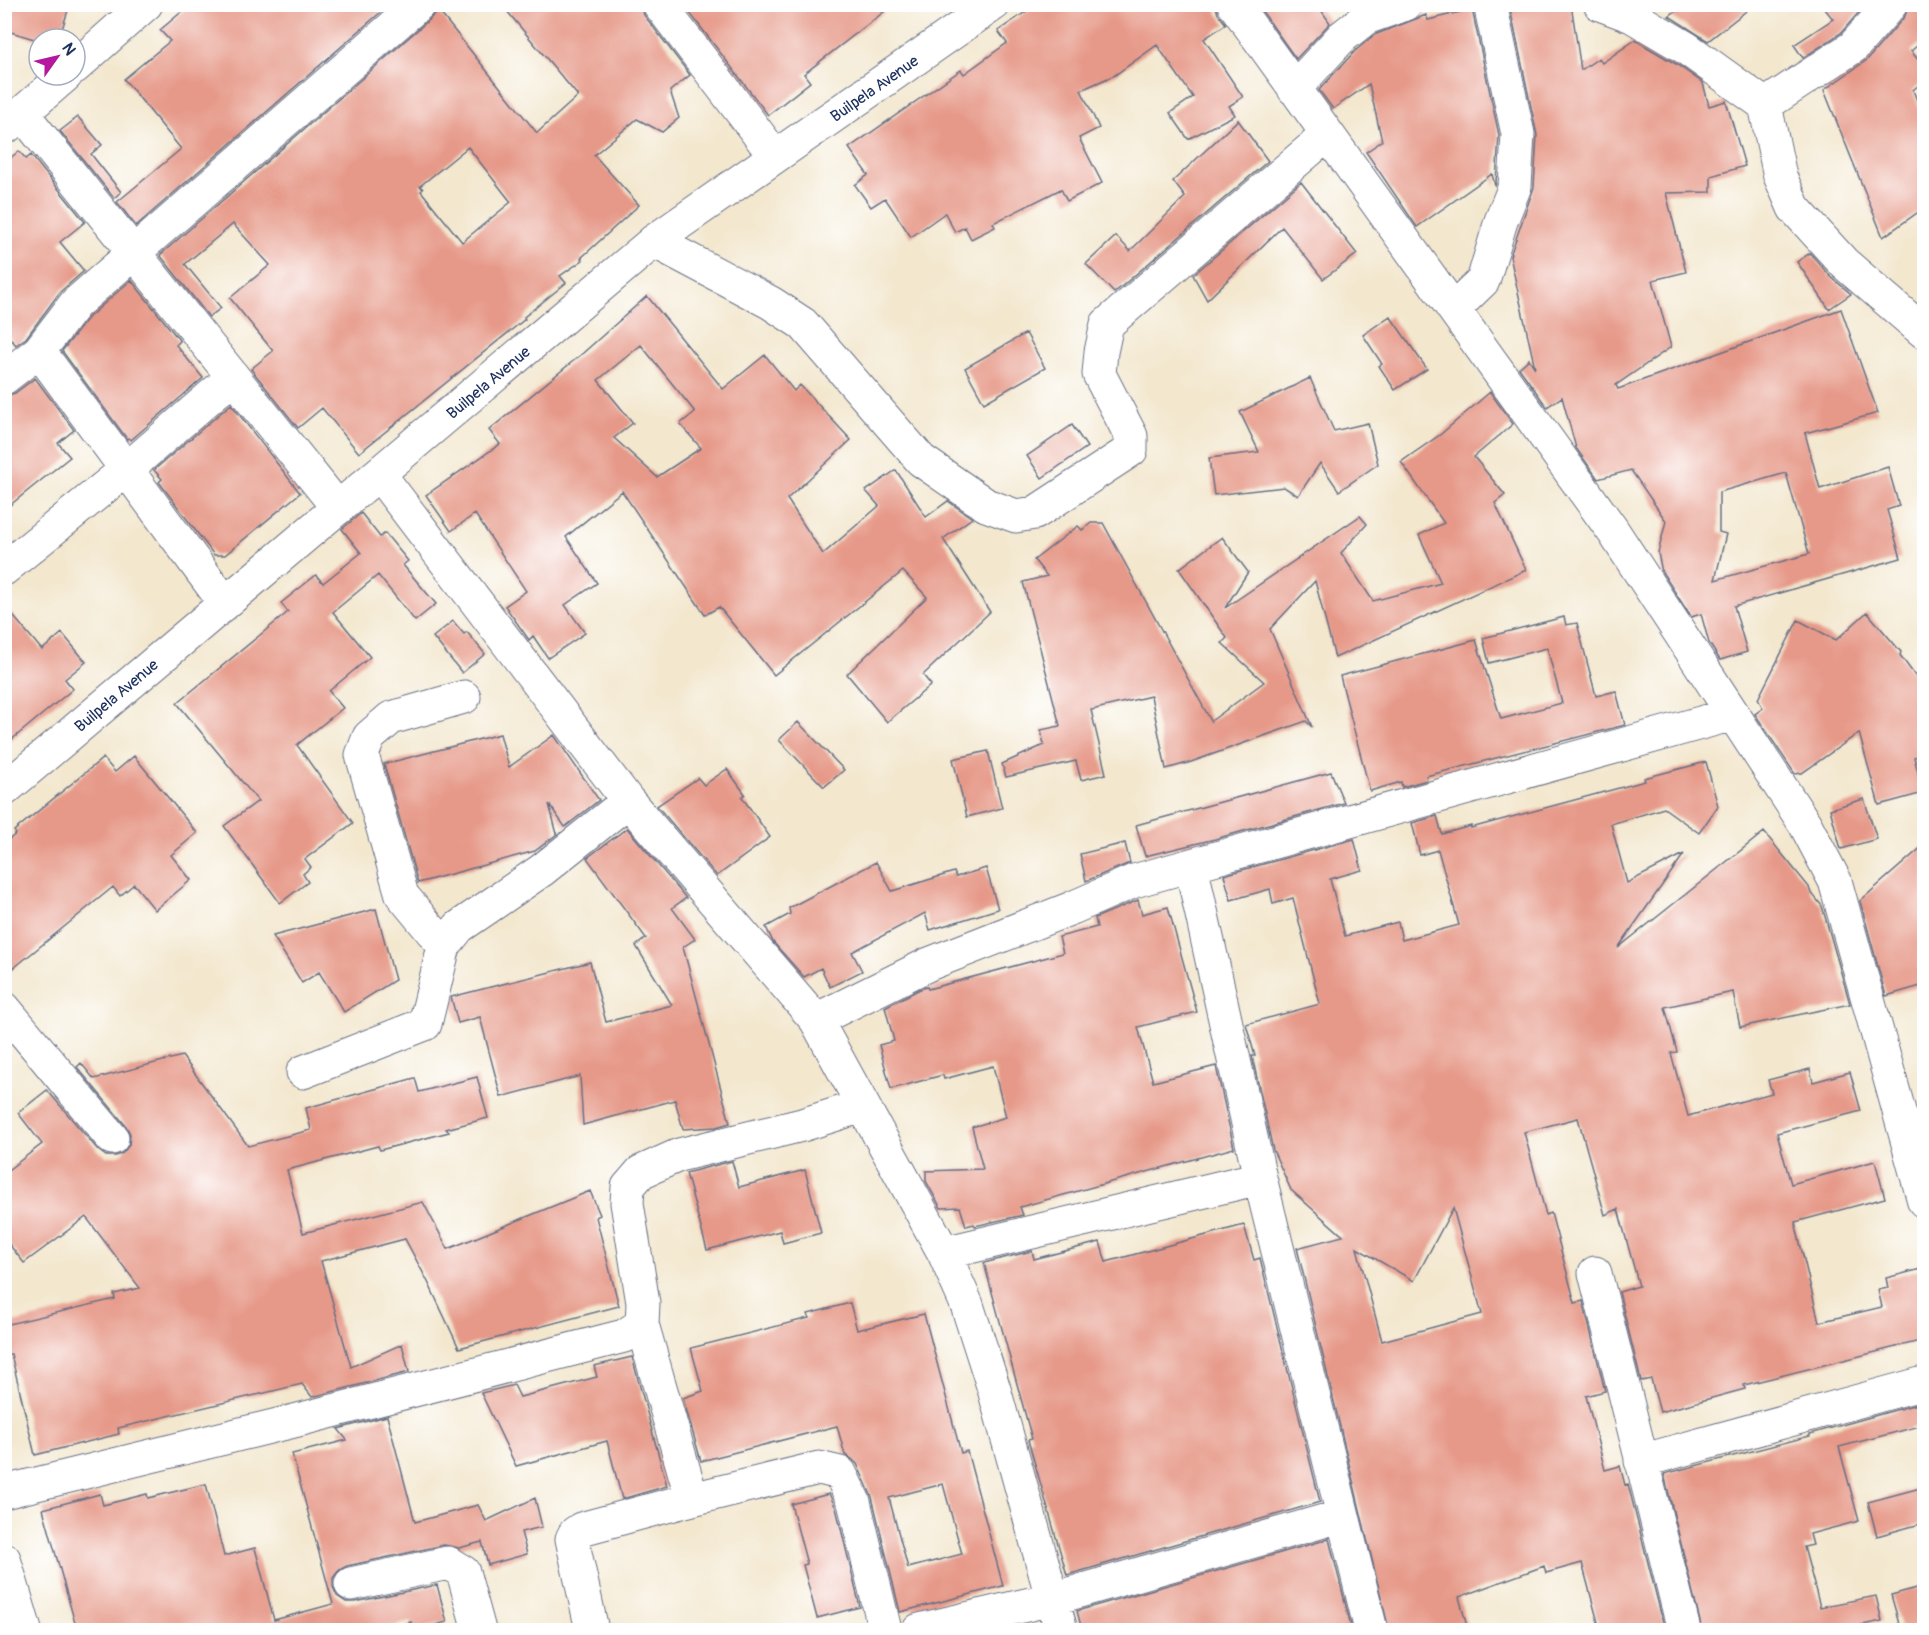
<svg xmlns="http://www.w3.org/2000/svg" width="1929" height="1635" viewBox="0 0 1929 1635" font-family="Pangolin,sans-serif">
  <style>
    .building { fill: #e69988; fill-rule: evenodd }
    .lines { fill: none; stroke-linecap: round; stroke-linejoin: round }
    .minor-casing { stroke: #676f85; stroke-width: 35 }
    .tertiary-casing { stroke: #676f85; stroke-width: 35 }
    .minor { stroke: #fff; stroke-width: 33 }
    .tertiary { stroke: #fff; stroke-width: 33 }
    .labels { text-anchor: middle; stroke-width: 6; stroke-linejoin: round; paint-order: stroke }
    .street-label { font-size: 16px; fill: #1b2f5e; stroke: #fff }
  </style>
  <rect width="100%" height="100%" fill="#fff"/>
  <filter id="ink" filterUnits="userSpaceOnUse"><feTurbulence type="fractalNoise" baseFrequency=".0167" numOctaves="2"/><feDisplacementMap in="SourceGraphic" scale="12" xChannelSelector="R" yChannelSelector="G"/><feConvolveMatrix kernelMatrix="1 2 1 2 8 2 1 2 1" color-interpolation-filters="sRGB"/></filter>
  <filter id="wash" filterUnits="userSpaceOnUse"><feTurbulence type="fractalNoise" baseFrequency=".008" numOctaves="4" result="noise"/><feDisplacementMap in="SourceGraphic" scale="24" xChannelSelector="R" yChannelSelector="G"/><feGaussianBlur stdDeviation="1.35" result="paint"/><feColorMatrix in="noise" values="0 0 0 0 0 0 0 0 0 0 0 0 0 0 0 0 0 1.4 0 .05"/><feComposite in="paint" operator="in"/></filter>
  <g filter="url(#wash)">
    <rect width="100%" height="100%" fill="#f3e7ce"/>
    <g id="blocks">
      <path class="building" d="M 4,4 L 70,4 L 59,39 L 34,39 L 4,30 Z
        M 191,4 L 390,4 L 136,226 L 117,202 L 181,149 L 124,79 L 170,41 L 160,30 Z
        M 501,4 L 641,4 L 644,15 L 690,75 L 670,91 L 679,118 L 662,132 L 637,119 L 594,155 L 639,205 L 581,258 L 583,260 L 560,276 L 566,283 L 524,317 L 525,319 L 359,453 L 322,408 L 298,428 L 251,369 L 273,351 L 230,298 L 270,265 L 233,224 L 185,264 L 221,308 L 209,317 L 160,255 L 431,18 L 437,9 L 537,133 L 578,96 ZM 468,147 L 511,202 L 462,242 L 421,191 L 423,189 L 420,186 Z
        M 683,4 L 894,4 L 804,74 L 810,82 L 768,115 Z
        M 1037,4 L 1215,4 L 1218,14 L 1226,24 L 1204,39 L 1243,97 L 1229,106 L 1235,115 L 1188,139 L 1170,113 L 1193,97 L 1157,45 L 1115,75 L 1081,90 L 1099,128 L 1079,138 L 1102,183 L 1067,201 L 1061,189 L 993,223 L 995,227 L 971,239 L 965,227 L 955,232 L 945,213 L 911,237 L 885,198 L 871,207 L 855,185 L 868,175 L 849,148 L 961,70 L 964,74 L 1007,43 L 998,31 Z
        M 1257,4 L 1317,4 L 1330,23 L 1296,59 Z
        M 1536,4 L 1571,4 L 1581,70 L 1599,58 L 1602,63 L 1635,40 L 1676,64 L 1703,83 L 1709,106 L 1726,101 L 1745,166 L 1711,176 L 1711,192 L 1666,193 L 1686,272 L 1653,280 L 1671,347 L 1616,385 L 1618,389 L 1841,309 L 1878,413 L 1805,433 L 1820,489 L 1888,467 L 1899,506 L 1887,510 L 1901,558 L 1734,606 L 1747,652 L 1720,660 L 1709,643 L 1701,614 L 1691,617 L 1662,572 L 1658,553 L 1666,521 L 1631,470 L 1598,479 L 1576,448 L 1562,397 L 1547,407 L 1519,368 L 1529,359 L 1535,368 L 1510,256 L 1534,187 L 1537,135 L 1510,8 ZM 1786,473 L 1809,554 L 1715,580 L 1726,534 L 1719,532 L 1719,492 Z
        M 1685,4 L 1755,4 L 1708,41 L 1669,16 Z
        M 1821,4 L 1866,4 L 1841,33 L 1803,58 L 1794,45 L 1833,19 Z
        M 1909,4 L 1924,4 L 1924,40 L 1911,51 L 1924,67 L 1924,81 L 1913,90 L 1924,119 L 1924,208 L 1883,237 L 1824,90 L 1867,60 L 1905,16 Z
        M 1472,9 L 1499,135 L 1496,182 L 1495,186 L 1492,174 L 1417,227 L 1366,152 L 1382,141 L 1369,84 L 1333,109 L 1319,90 L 1355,51 L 1374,35 L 1426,15 L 1428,20 Z
        M 78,117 L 102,145 L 91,154 L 121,192 L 114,198 L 60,131 Z
        M 1238,120 L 1268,161 L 1114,293 L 1086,264 L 1116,236 L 1130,251 L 1185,197 L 1173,181 Z
        M 19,151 L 26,159 L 31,155 L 85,222 L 60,242 L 84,271 L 60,292 L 26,338 L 16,345 L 4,331 L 4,163 Z
        M 1301,182 L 1357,254 L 1323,279 L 1282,227 L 1207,300 L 1193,275 Z
        M 1810,253 L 1830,276 L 1851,294 L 1829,309 L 1797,262 Z
        M 131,280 L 180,341 L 176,345 L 203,378 L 131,440 L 129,438 L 127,439 L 62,351 L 89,317 Z
        M 647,296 L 723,389 L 765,355 L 794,391 L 800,385 L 851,440 L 787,499 L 823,554 L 879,506 L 866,491 L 896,470 L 926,517 L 948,501 L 972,518 L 943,539 L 990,612 L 923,675 L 931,685 L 887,722 L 847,674 L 927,597 L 903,571 L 774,675 L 719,607 L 705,615 L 622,491 L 566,537 L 597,583 L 565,605 L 585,633 L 548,658 L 533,636 L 529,640 L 505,606 L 526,591 L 475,514 L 451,531 L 426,495 L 500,444 L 489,430 L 583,353 ZM 641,345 L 695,412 L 680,424 L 701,448 L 657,477 L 614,438 L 633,423 L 598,380 Z
        M 1390,316 L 1427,369 L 1395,390 L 1379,366 L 1382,364 L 1363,335 Z
        M 1026,333 L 1045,368 L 984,403 L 965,368 Z
        M 35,378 L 74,430 L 58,443 L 70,457 L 4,510 L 4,396 L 15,393 Z
        M 1310,378 L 1334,431 L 1368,423 L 1378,464 L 1339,491 L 1320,463 L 1298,496 L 1284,487 L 1214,495 L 1209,458 L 1259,452 L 1240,412 Z
        M 1490,392 L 1513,424 L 1474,457 L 1505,495 L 1495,503 L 1526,570 L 1335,658 L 1315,581 L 1270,629 L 1312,727 L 1306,721 L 1191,762 L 1166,769 L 1151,696 L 1091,710 L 1106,774 L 1081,780 L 1076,761 L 1006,777 L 1002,764 L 1044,745 L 1041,730 L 1060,726 L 1023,582 L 1047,576 L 1034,560 L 1078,526 L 1082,530 L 1091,523 L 1103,523 L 1211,721 L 1264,682 L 1222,643 L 1227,638 L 1179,569 L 1222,537 L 1248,572 L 1225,608 L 1360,516 L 1367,524 L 1341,553 L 1373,601 L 1441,583 L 1419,535 L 1444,523 L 1401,462 L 1441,434 Z
        M 231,404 L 300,493 L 225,555 L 214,555 L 159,482 L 162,479 L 154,470 Z
        M 1072,425 L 1087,447 L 1042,478 L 1027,456 Z
        M 361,513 L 380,537 L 385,533 L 408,561 L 403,565 L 436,604 L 415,621 L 378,575 L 333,612 L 370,657 L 329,691 L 343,708 L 297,745 L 353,823 L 305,859 L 311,867 L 303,874 L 308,882 L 280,903 L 224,826 L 258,801 L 177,703 L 288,612 L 281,603 L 316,575 L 323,583 L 361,553 L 342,529 Z
        M 4,605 L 42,650 L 62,633 L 86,662 L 65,679 L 73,689 L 4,746 Z
        M 1867,612 L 1901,652 L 1900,655 L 1924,688 L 1924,754 L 1914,757 L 1923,793 L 1879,805 L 1859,733 L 1802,773 L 1795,774 L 1755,714 L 1763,708 L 1758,699 L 1798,620 L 1836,640 Z
        M 1564,617 L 1566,625 L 1577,623 L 1596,696 L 1616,691 L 1625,725 L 1426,776 L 1427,780 L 1402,787 L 1401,782 L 1370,791 L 1340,676 L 1476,640 L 1501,719 L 1562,703 L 1547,648 L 1489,663 L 1483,638 Z
        M 453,621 L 464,634 L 467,632 L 485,654 L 462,673 L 433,637 Z
        M 798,722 L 844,770 L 824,787 L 779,740 Z
        M 500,734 L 509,767 L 554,735 L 599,800 L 565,827 L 549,804 L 557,834 L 535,851 L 418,883 L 384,764 Z
        M 988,751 L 1002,808 L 967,817 L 953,759 Z
        M 134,756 L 197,833 L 171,855 L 191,880 L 155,910 L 134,884 L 120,896 L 113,887 L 4,976 L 4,843 L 16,834 L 14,831 L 103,758 L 115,772 Z
        M 1706,762 L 1718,806 L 1699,833 L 1664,808 L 1611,824 L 1627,883 L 1684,854 L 1618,948 L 1764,832 L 1809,887 L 1810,891 L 1822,906 L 1850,1004 L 1740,1027 L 1733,992 L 1665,1007 L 1677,1052 L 1671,1053 L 1688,1116 L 1772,1093 L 1768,1080 L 1810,1069 L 1813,1082 L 1850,1072 L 1861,1111 L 1777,1133 L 1791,1184 L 1875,1161 L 1885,1198 L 1795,1222 L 1819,1322 L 1882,1307 L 1878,1290 L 1888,1288 L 1886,1278 L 1921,1269 L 1924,1284 L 1924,1340 L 1744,1385 L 1745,1389 L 1660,1412 L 1651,1379 L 1641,1381 L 1619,1292 L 1639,1286 L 1618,1209 L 1605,1215 L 1578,1118 L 1524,1132 L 1546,1215 L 1551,1213 L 1575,1303 L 1583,1301 L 1605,1391 L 1586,1396 L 1605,1470 L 1620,1466 L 1625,1485 L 1628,1484 L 1665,1630 L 1600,1630 L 1582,1563 L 1546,1573 L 1544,1566 L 1459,1597 L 1468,1630 L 1389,1630 L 1297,1248 L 1343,1236 L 1291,1190 L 1273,1150 L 1252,1056 L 1255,1056 L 1246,1024 L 1320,1004 L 1293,898 L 1273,904 L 1270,889 L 1231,900 L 1224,875 L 1354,839 L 1362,870 L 1330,879 L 1345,936 L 1398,922 L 1402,940 L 1459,925 L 1438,850 L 1420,855 L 1412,823 L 1437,816 L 1442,834 L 1471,826 L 1471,828 L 1645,781 L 1644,778 ZM 1453,1208 L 1482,1314 L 1382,1341 L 1357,1248 L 1414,1281 Z
        M 727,769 L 745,794 L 742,797 L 770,837 L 717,876 L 657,806 L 698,778 L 704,785 Z
        M 1331,772 L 1344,803 L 1215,839 L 1145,856 L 1136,825 Z
        M 1864,799 L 1877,839 L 1841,849 L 1830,809 Z
        M 627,828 L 686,898 L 672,908 L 695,939 L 683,947 L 730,1123 L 716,1127 L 683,1129 L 675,1100 L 583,1125 L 580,1076 L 501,1097 L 480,1017 L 458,1023 L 451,997 L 590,962 L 606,1022 L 672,1005 L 636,946 L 646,938 L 587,858 Z
        M 1125,843 L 1130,863 L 1086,881 L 1080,854 Z
        M 1924,845 L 1924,985 L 1886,996 L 1860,901 Z
        M 876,862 L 892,891 L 954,872 L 956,877 L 986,868 L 998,909 L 930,930 L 925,913 L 852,952 L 862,971 L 830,987 L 821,968 L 804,977 L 773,942 L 766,927 L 790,914 L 789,908 Z
        M 1138,900 L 1142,914 L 1168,907 L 1197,1012 L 1138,1027 L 1153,1082 L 1216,1066 L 1234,1148 L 1020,1207 L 1023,1215 L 975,1226 L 974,1224 L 966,1226 L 960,1207 L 941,1208 L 926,1181 L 926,1171 L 983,1169 L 972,1127 L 1006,1117 L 993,1066 L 944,1079 L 943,1075 L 891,1089 L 879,1045 L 894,1041 L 885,1007 L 920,989 L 927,987 L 928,989 L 1063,953 L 1059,937 L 1097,927 L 1095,918 Z
        M 376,909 L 395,980 L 344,1012 L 319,972 L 302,983 L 273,936 Z
        M 182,1056 L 248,1146 L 311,1130 L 306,1108 L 415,1078 L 419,1092 L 477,1077 L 488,1118 L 446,1129 L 449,1132 L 380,1150 L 378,1146 L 287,1170 L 303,1233 L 423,1202 L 448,1249 L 590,1191 L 600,1215 L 596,1217 L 619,1306 L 459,1348 L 428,1282 L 405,1239 L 321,1261 L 351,1367 L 402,1344 L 409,1372 L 312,1397 L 302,1384 L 118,1428 L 119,1434 L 35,1455 L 11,1354 L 4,1355 L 4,1325 L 115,1299 L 114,1294 L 140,1288 L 86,1217 L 24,1263 L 4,1238 L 4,1173 L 42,1144 L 18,1113 L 47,1090 L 98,1150 L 106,1156 L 116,1156 L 123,1153 L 129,1145 L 130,1134 L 126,1126 L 77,1067 L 81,1063 L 94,1079 Z
        M 732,1161 L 739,1187 L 805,1170 L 821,1233 L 783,1243 L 780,1231 L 707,1250 L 686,1173 Z
        M 1244,1225 L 1254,1260 L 1260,1258 L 1320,1502 L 1067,1575 L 1028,1440 L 1032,1439 L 984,1263 L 1032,1251 L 1034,1259 L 1100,1242 L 1106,1262 Z
        M 850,1303 L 857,1330 L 924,1314 L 961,1453 L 967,1451 L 1003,1586 L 900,1612 L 872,1497 L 857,1464 L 852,1459 L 845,1455 L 837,1426 L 701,1461 L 683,1398 L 703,1391 L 691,1348 L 809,1318 L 808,1314 ZM 943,1484 L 962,1554 L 908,1568 L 889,1498 Z
        M 632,1357 L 667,1486 L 622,1499 L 607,1441 L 516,1466 L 481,1393 L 514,1385 L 520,1397 L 597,1377 L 594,1366 Z
        M 1924,1402 L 1924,1425 L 1839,1447 L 1859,1521 L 1810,1534 L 1813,1545 L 1804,1547 L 1820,1607 L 1876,1596 L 1882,1621 L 1838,1630 L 1702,1630 L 1664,1474 L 1810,1436 L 1810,1434 Z
        M 387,1416 L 415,1522 L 478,1505 L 486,1521 L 535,1498 L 542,1527 L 521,1532 L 527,1554 L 488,1565 L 482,1542 L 459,1548 L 444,1545 L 347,1566 L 339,1570 L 333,1578 L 333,1587 L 337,1596 L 346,1602 L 355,1602 L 437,1585 L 447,1622 L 415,1630 L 413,1630 L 411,1622 L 378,1630 L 77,1630 L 43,1509 L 100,1494 L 103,1505 L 147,1494 L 148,1498 L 206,1484 L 224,1556 L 255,1548 L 274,1620 L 333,1604 L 292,1454 L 347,1440 L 338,1429 Z
        M 1924,1487 L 1924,1523 L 1877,1536 L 1868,1502 Z
        M 829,1494 L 836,1508 L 860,1607 L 817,1618 L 803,1565 L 807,1564 L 791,1504 Z
        M 1329,1539 L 1352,1630 L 1082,1630 L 1077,1611 Z
        M 1924,1586 L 1924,1630 L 1901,1630 L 1891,1595 Z"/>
    </g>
  </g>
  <g filter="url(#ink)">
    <use href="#blocks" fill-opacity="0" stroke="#676f85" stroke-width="1.5"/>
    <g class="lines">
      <defs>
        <path id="minor" d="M 659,4 L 775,156
          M 1234,4 L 1613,531 L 1805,824 L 1835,881 L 1924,1201
          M 1600,4 L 1632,16 L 1686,48 L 1765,105 L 1853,47 L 1891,4
          M 75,67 L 146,4
          M 1294,89 L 1342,37 L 1366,18 L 1406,4
          M 1765,105 L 1780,176 L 1794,208 L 1844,263 L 1924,332
          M 22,113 L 338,508
          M 6,127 L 66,75
          M 654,241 L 771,303 L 803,324 L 921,460 L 986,505 L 1016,516 L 1035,513 L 1131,450 L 1131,436 L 1099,374 L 1101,352 L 1107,324 L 1327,135
          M 1454,309 L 1483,281 L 1501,221 L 1515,186 L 1518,134 L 1490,4
          M 39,351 L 225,603
          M 4,378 L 39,351 L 75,304 L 419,4
          M 379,474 L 628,801 L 816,1020 L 944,1253 L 967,1305 L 994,1389 L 1061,1630
          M 4,569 L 127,469 L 233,377
          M 1191,865 L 1260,1178 L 1371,1630
          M 444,946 L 402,895 L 362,755 L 369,737 L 391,718 L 464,697
          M 4,1008 L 112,1138
          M 816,1020 L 929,964 L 1072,908 L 1134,881 L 1733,714
          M 303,1072 L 425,1024 L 444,946 L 459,927 L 542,870 L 628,801
          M 944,1253 L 1260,1178
          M 1595,1273 L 1684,1630
          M 642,1324 L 692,1499 L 819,1468 L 840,1473 L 854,1502 L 885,1630
          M 1641,1461 L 1924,1383
          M 4,1492 L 294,1421 L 624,1336 L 642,1324 L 643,1303 L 627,1203 L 628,1187 L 641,1172 L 679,1155 L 802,1125 L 862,1106
          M 4,1559 L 25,1630
          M 351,1584 L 448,1563 L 463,1572 L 479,1630
          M 592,1630 L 572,1539 L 575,1533 L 581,1529 L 692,1499
          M 919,1630 L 1052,1599 L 1341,1516"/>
        <path id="tertiary" d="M 4,790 L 654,241 L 994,4"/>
      </defs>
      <use href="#minor" class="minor-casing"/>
      <use href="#tertiary" class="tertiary-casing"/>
      <use href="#minor" class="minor"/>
      <use href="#tertiary" class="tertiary"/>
    </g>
  </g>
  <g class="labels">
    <g class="street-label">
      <text transform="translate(874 88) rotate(-35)" y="6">Builpela Avenue</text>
      <text transform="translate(488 382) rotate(-40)" y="6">Builpela Avenue</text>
      <text transform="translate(116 695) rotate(-40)" y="6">Builpela Avenue</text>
    </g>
  </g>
  <rect width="1929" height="1635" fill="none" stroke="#fff" stroke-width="24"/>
  <g transform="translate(57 57) rotate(56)"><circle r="28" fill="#ffffff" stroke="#a4acbf" stroke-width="1.5"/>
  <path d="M0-4.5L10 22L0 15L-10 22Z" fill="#b5179e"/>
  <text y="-9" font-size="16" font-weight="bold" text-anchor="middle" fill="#1b2f5e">N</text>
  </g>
</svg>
